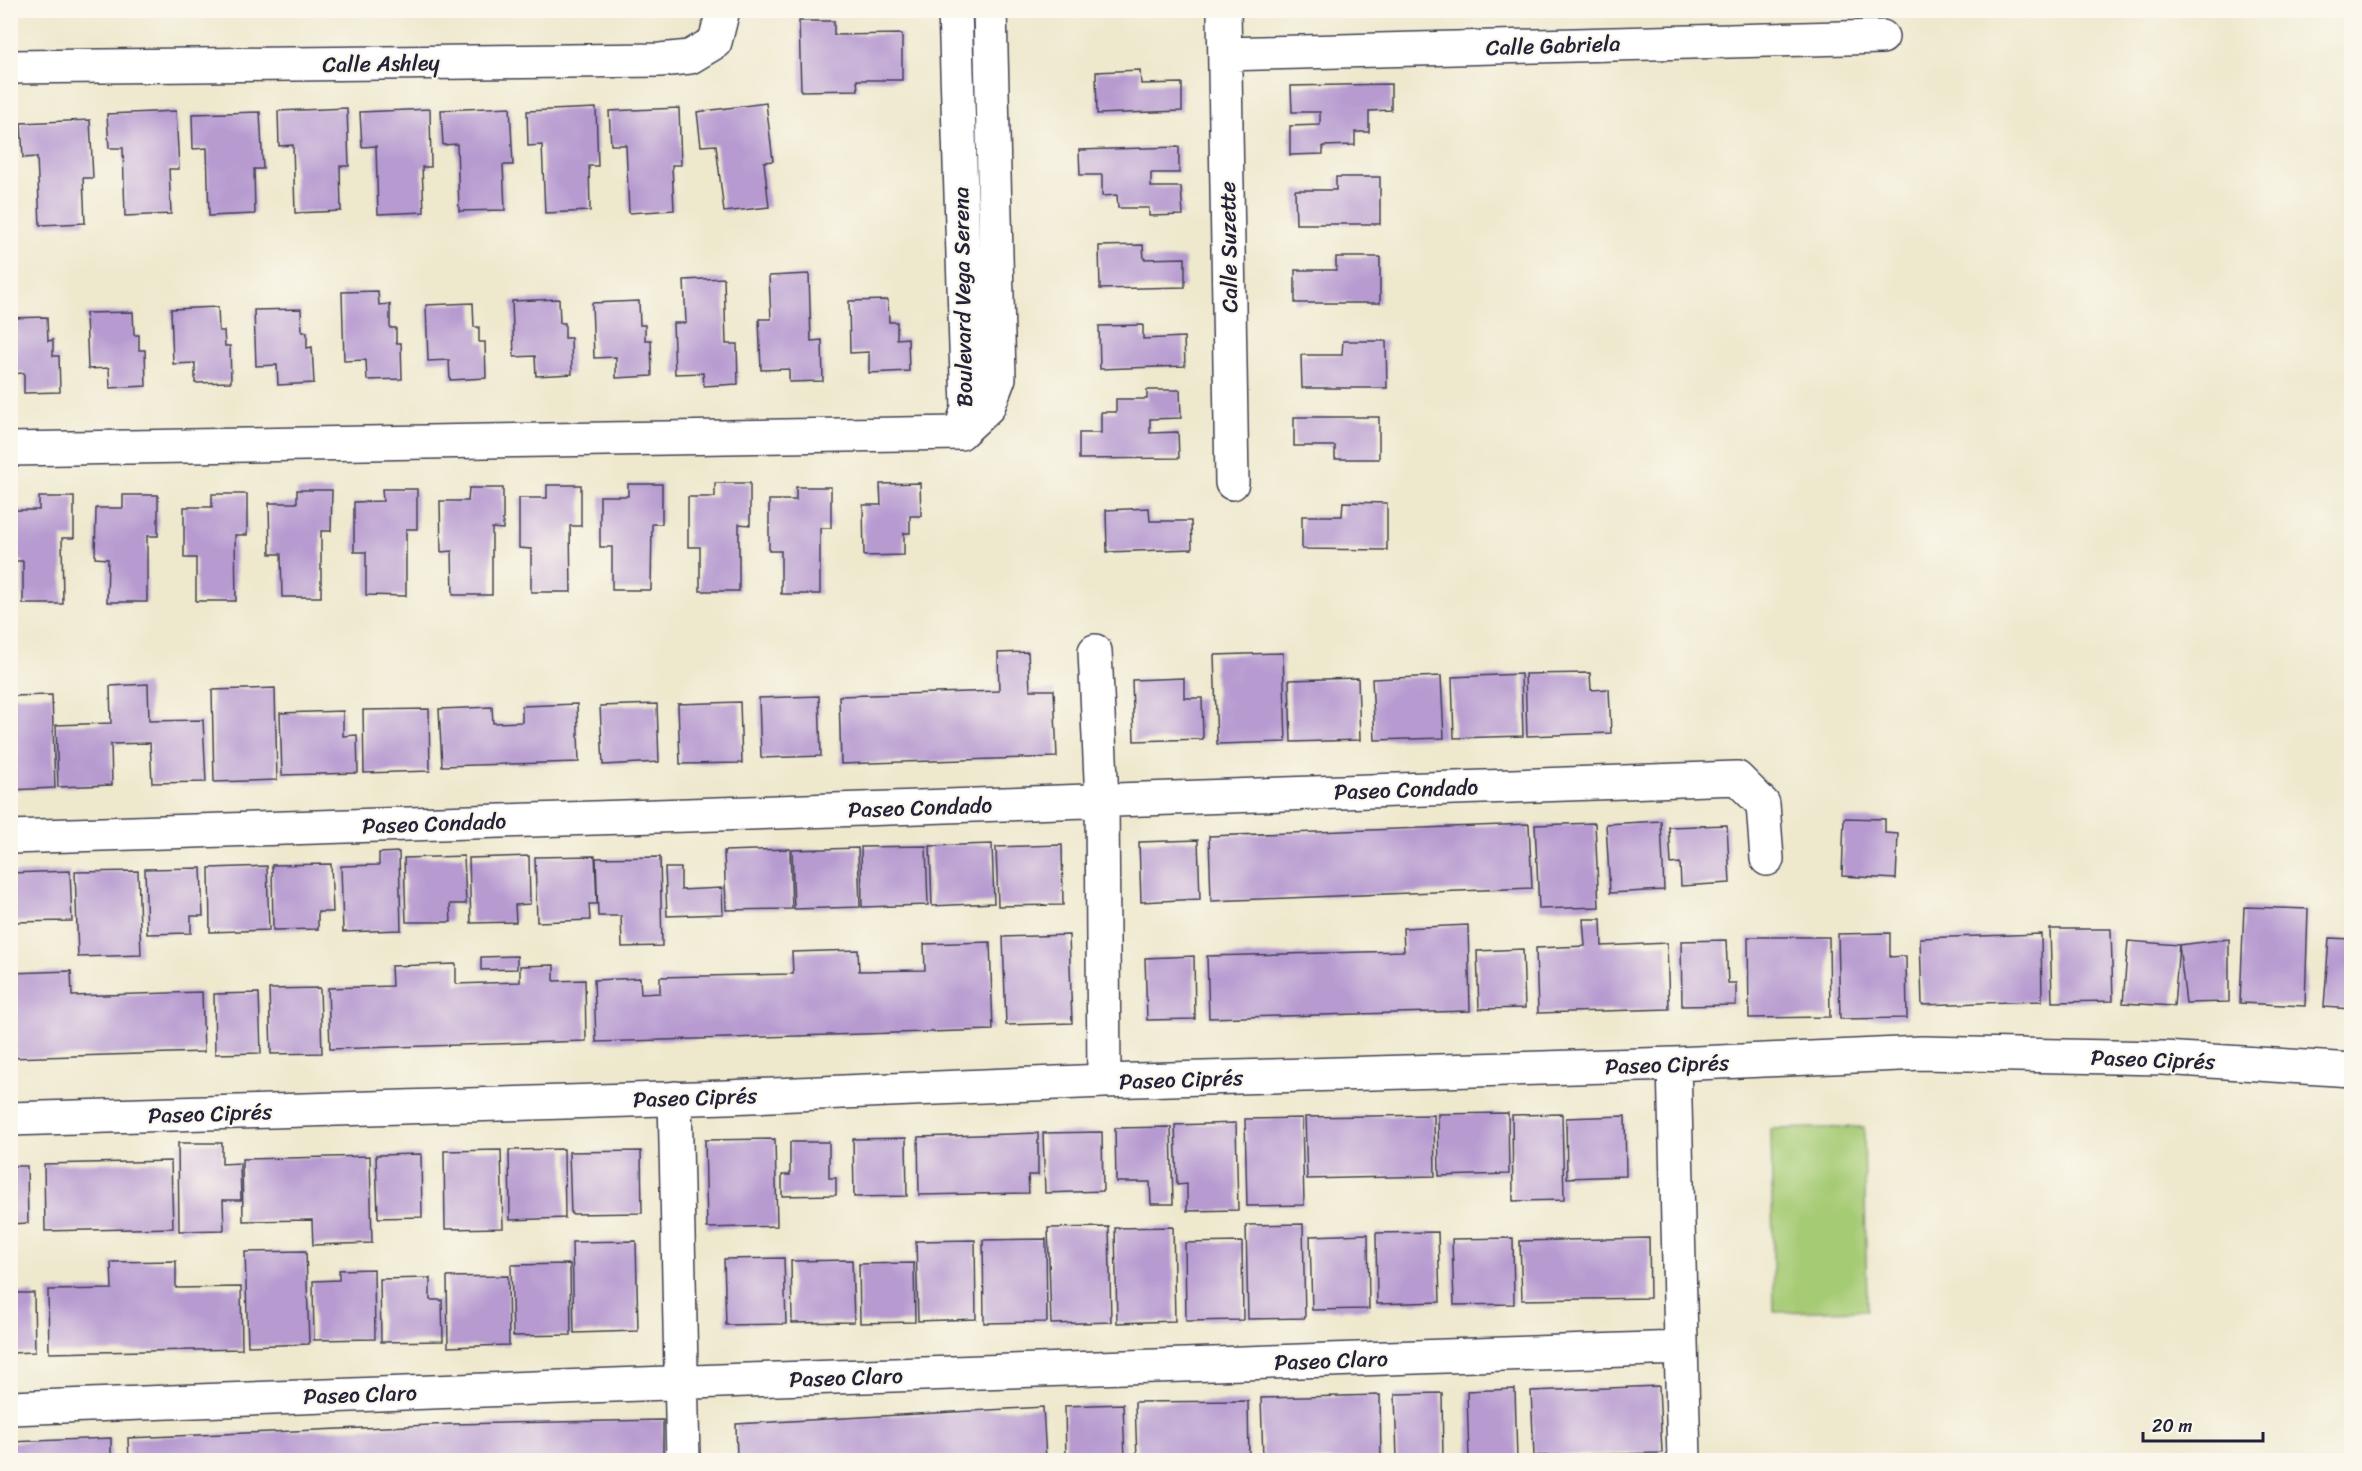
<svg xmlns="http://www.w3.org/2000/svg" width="2362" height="1471" viewBox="0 0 2362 1471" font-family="Sriracha,sans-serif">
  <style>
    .green { fill: #a6cb75; stroke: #647658; stroke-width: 1.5 }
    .building { fill: #b69ad0 }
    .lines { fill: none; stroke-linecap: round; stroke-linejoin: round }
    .minor-casing { stroke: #414051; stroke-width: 36 }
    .minor { stroke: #fff; stroke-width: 33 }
    .labels { text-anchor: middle; stroke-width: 4.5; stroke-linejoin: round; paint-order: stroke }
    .street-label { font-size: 22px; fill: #22223b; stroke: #fbf7ec }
  </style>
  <rect width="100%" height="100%" fill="#fbf7ec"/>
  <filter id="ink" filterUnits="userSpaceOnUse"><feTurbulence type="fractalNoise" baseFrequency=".0167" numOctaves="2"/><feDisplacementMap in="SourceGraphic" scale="12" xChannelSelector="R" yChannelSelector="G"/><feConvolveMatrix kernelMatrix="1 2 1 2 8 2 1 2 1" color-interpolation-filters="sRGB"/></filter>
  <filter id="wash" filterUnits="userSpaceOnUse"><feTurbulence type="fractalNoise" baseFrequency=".008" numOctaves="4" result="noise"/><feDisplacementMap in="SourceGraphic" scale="24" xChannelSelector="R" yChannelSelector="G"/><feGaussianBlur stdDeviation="1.35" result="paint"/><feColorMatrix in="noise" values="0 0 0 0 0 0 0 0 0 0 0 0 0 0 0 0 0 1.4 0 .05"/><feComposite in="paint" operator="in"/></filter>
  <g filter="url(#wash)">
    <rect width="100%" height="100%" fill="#eee8cd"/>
    <path class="green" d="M 1864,1127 L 1867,1310 L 1774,1312 L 1771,1129 Z"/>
    <g id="blocks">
      <path class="building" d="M 799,21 L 834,21 L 834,35 L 902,34 L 902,80 L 857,80 L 858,90 L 801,91 Z
        M 1140,70 L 1141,84 L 1182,83 L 1182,111 L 1097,114 L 1096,72 Z
        M 1391,84 L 1391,110 L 1369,111 L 1369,132 L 1355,132 L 1355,145 L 1323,146 L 1323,154 L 1290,155 L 1290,126 L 1320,125 L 1320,112 L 1292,112 L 1291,86 Z
        M 766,103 L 773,161 L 764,162 L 769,207 L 724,212 L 716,145 L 701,146 L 697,112 Z
        M 510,107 L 513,165 L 503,165 L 505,210 L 459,211 L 457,144 L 443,145 L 441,110 Z
        M 347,108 L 349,166 L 340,166 L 341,211 L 295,213 L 293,145 L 279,146 L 278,111 Z
        M 596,108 L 598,166 L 589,166 L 590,211 L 545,213 L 542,145 L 528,146 L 527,111 Z
        M 679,108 L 681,165 L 672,165 L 674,210 L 629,213 L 626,145 L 611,145 L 609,111 Z
        M 430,109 L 431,167 L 422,167 L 424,212 L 378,214 L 376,146 L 362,147 L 360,112 Z
        M 176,111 L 179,169 L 169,169 L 171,214 L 125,216 L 123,148 L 109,148 L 107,114 Z
        M 260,112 L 263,169 L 254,169 L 255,214 L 209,216 L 207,148 L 193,149 L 192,114 Z
        M 90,120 L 93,178 L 83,178 L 85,223 L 40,225 L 37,157 L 23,158 L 21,123 Z
        M 10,122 L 14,122 L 15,156 L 10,156 Z
        M 1179,147 L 1179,173 L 1151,173 L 1151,187 L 1181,187 L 1183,215 L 1149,216 L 1149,208 L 1118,208 L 1117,195 L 1102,196 L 1102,175 L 1080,175 L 1079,150 Z
        M 1336,177 L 1380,177 L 1380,224 L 1296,224 L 1295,190 L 1336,190 Z
        M 1143,245 L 1144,259 L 1185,258 L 1185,287 L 1100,289 L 1099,246 Z
        M 1336,257 L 1380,257 L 1380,303 L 1295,303 L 1295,270 L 1336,270 Z
        M 809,274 L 811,341 L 822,340 L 823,381 L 789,382 L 789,369 L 761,370 L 759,319 L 771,319 L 769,276 Z
        M 724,278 L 726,344 L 737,344 L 738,384 L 704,386 L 703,373 L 675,374 L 673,323 L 686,323 L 684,280 Z
        M 378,291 L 379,305 L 390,304 L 390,328 L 396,328 L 396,343 L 401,343 L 402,379 L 367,380 L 366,360 L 344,361 L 342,292 Z
        M 559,299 L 560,323 L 565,323 L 565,338 L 571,338 L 572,374 L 536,376 L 535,356 L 514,357 L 512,301 Z
        M 888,300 L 889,322 L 897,322 L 897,339 L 908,338 L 909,371 L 869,373 L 869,352 L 850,353 L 849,301 Z
        M 639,301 L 640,325 L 645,325 L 645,340 L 651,340 L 652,376 L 616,378 L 616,357 L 594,358 L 592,303 Z
        M 473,303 L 474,327 L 479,327 L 479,342 L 485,342 L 486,378 L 450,380 L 449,360 L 428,361 L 426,305 Z
        M 218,307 L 219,331 L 224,331 L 225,346 L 230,346 L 231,382 L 195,383 L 195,363 L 173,364 L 171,309 Z
        M 301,309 L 302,332 L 307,332 L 307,348 L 312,347 L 314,383 L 278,385 L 277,365 L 256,366 L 254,310 Z
        M 133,312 L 134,335 L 139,335 L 139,350 L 145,350 L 146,386 L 110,388 L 109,368 L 88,369 L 86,313 Z
        M 47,317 L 48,341 L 53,340 L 53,356 L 59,356 L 60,392 L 24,393 L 24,373 L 10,374 L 10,318 Z
        M 1143,325 L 1143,339 L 1184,337 L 1185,366 L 1100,369 L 1099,326 Z
        M 1343,341 L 1386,341 L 1387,388 L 1302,388 L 1301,355 L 1342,355 Z
        M 1147,390 L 1180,390 L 1181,418 L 1150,419 L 1150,433 L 1178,432 L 1179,458 L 1079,459 L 1079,433 L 1101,433 L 1101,412 L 1116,412 L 1116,399 L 1147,399 Z
        M 1294,417 L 1379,417 L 1379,459 L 1335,459 L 1335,446 L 1294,446 Z
        M 715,483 L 750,483 L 750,525 L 739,524 L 739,591 L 700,591 L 700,547 L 688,547 L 688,497 L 715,497 Z
        M 920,483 L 921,516 L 910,516 L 910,533 L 904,533 L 904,555 L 864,556 L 863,505 L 881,505 L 880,484 Z
        M 628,484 L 662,484 L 662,524 L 652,524 L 651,590 L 612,590 L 612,547 L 600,547 L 600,496 L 628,496 Z
        M 547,485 L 581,485 L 581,526 L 570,526 L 571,592 L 531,592 L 531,549 L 519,548 L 519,498 L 547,498 Z
        M 796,487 L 831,487 L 831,528 L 820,528 L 820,594 L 781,594 L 781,551 L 769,551 L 769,500 L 796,500 Z
        M 469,488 L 503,488 L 503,529 L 492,528 L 492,595 L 453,595 L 452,551 L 441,552 L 440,501 L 468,501 Z
        M 382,489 L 417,489 L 417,529 L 406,529 L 406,596 L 366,595 L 366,552 L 354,552 L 354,502 L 383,501 Z
        M 297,490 L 332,490 L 331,531 L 321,531 L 321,597 L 282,597 L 281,554 L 270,554 L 269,503 L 297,503 Z
        M 212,494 L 247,494 L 247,535 L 235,535 L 236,601 L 196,601 L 196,558 L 184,558 L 184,507 L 212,507 Z
        M 123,495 L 158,495 L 158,536 L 147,536 L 147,602 L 107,602 L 108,559 L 95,558 L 96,508 L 123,508 Z
        M 39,497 L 74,497 L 74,538 L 62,538 L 63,604 L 23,604 L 23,561 L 11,561 L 11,510 L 39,510 Z
        M 1343,502 L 1387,503 L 1387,550 L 1302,549 L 1302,516 L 1342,516 Z
        M 1149,508 L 1150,521 L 1191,521 L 1192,549 L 1107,552 L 1106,510 Z
        M 1028,652 L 1030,690 L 1054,690 L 1057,757 L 841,764 L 839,696 L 999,691 L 998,653 Z
        M 1283,653 L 1286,742 L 1217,744 L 1214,655 Z
        M 1590,673 L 1591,690 L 1609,689 L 1611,733 L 1527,736 L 1525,674 Z
        M 1521,674 L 1523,736 L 1454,738 L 1452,677 Z
        M 1441,676 L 1444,738 L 1375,740 L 1372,679 Z
        M 1184,678 L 1184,698 L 1202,698 L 1203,739 L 1134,741 L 1132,680 Z
        M 1358,678 L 1360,740 L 1291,742 L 1289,680 Z
        M 148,684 L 149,721 L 203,720 L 206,782 L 152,783 L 150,743 L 111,744 L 112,785 L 58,787 L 56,725 L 111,723 L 110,686 Z
        M 275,688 L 277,780 L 214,782 L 212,690 Z
        M 52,695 L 55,788 L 10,790 L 10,696 Z
        M 819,696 L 821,756 L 761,758 L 759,698 Z
        M 740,702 L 742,763 L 680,764 L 678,704 Z
        M 577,704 L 579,762 L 442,766 L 439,709 L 492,707 L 493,723 L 522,722 L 522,706 Z
        M 657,704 L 659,762 L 603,765 L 600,706 Z
        M 429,709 L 430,771 L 364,773 L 363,710 Z
        M 343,711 L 343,736 L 357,735 L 358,773 L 282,775 L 280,713 Z
        M 1844,818 L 1885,819 L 1885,833 L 1898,834 L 1896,879 L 1842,876 Z
        M 1661,821 L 1664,890 L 1610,893 L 1606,824 Z
        M 1595,823 L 1599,907 L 1539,909 L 1535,825 Z
        M 1529,824 L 1532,888 L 1211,901 L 1209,836 Z
        M 1727,825 L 1730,883 L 1681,886 L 1680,863 L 1671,864 L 1669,827 Z
        M 1198,840 L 1200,899 L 1141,902 L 1139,842 Z
        M 992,844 L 994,903 L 932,906 L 930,846 Z
        M 1062,845 L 1063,905 L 998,906 L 996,847 Z
        M 926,846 L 928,905 L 862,907 L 861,847 Z
        M 858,848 L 860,907 L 794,909 L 792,850 Z
        M 790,849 L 792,909 L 726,910 L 724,851 Z
        M 399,852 L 401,930 L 343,932 L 341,866 L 379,865 L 379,853 Z
        M 464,856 L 466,904 L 450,904 L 451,922 L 406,922 L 404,858 Z
        M 529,856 L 530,904 L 515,905 L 516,922 L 471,923 L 469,858 Z
        M 595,856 L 597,904 L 589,904 L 590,920 L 537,922 L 535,857 Z
        M 660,857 L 662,946 L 622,947 L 621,916 L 598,916 L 596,858 Z
        M 331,864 L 333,912 L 318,912 L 318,929 L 273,930 L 272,865 Z
        M 267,866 L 269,930 L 210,932 L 209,868 Z
        M 201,868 L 203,916 L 191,916 L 191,933 L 147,934 L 145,869 Z
        M 665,868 L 681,868 L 681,890 L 722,888 L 723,914 L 667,916 Z
        M 70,871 L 72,921 L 10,922 L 10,873 Z
        M 138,871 L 141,955 L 78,957 L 75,872 Z
        M 2244,907 L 2308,909 L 2305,1006 L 2240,1003 Z
        M 1583,919 L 1601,919 L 1602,946 L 1667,943 L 1669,1009 L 1538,1013 L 1536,948 L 1585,946 Z
        M 1468,925 L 1470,1011 L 1209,1018 L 1207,956 L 1404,951 L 1403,928 Z
        M 2050,929 L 2111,929 L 2113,1001 L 2052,1002 Z
        M 1890,933 L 1890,957 L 1906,956 L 1907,1018 L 1840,1019 L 1838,934 Z
        M 2041,934 L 2042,1001 L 1922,1005 L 1920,938 Z
        M 1069,935 L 1072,1023 L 1006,1025 L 1003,937 Z
        M 1748,937 L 1829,937 L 1830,1017 L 1749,1018 Z
        M 2329,938 L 2352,939 L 2352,1009 L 2324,1007 Z
        M 2229,939 L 2229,1002 L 2186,1003 L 2179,945 L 2174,1006 L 2123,1003 L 2128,941 L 2179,945 Z
        M 1726,940 L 1728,983 L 1736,983 L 1736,1005 L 1682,1006 L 1681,941 Z
        M 990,942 L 993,1030 L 596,1042 L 594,980 L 640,978 L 641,994 L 660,993 L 660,977 L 793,974 L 792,952 L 858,950 L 859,971 L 925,970 L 924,944 Z
        M 1523,949 L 1525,1008 L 1479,1009 L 1477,951 Z
        M 517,956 L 517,969 L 481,970 L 481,957 Z
        M 1194,956 L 1195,1019 L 1147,1020 L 1145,958 Z
        M 456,964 L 456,984 L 520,982 L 520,966 L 554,965 L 554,981 L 585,980 L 586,1041 L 330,1049 L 328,988 L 392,986 L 391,966 Z
        M 71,971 L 72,996 L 202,992 L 204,1052 L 10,1058 L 10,973 Z
        M 320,988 L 322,1053 L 271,1054 L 269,989 Z
        M 259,993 L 261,1053 L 215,1054 L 214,994 Z
        M 1508,1113 L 1509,1174 L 1439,1176 L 1438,1114 Z
        M 1562,1114 L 1564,1200 L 1513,1201 L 1512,1115 Z
        M 1434,1115 L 1435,1176 L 1307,1179 L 1305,1117 Z
        M 1625,1116 L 1626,1176 L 1567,1178 L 1566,1118 Z
        M 1302,1118 L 1304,1205 L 1247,1206 L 1245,1119 Z
        M 1236,1123 L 1238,1210 L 1187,1211 L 1187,1184 L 1177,1185 L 1175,1125 Z
        M 1171,1127 L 1173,1204 L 1151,1204 L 1150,1182 L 1116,1182 L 1115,1128 Z
        M 1102,1132 L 1103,1191 L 1045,1193 L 1043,1133 Z
        M 1038,1133 L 1038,1175 L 1028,1175 L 1029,1193 L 919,1195 L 918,1137 Z
        M 906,1138 L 907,1196 L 854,1197 L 853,1139 Z
        M 775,1139 L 777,1226 L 707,1228 L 705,1140 Z
        M 790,1142 L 829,1142 L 829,1178 L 836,1178 L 836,1195 L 782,1196 L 782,1175 L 790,1175 Z
        M 178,1143 L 222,1143 L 222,1164 L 240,1163 L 241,1200 L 223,1200 L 224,1230 L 179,1231 Z
        M 564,1149 L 565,1218 L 510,1220 L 509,1150 Z
        M 501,1150 L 503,1228 L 445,1229 L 444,1151 Z
        M 641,1151 L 642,1213 L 571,1214 L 569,1152 Z
        M 421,1154 L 422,1217 L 378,1218 L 376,1155 Z
        M 370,1156 L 372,1243 L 313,1245 L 312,1220 L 243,1221 L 242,1159 Z
        M 171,1161 L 173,1228 L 45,1231 L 44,1164 Z
        M 10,1166 L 27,1166 L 28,1223 L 10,1224 Z
        M 1303,1224 L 1305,1318 L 1248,1319 L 1246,1225 Z
        M 1109,1227 L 1111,1322 L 1051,1324 L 1048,1228 Z
        M 1173,1227 L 1175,1321 L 1117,1323 L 1115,1228 Z
        M 1438,1232 L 1440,1302 L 1377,1304 L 1376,1233 Z
        M 1368,1234 L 1369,1309 L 1312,1310 L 1310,1236 Z
        M 1513,1238 L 1514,1304 L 1454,1305 L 1452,1239 Z
        M 1649,1238 L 1650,1298 L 1522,1300 L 1520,1241 Z
        M 1046,1239 L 1047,1322 L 984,1323 L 983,1240 Z
        M 975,1240 L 976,1319 L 918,1321 L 916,1241 Z
        M 636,1241 L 638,1331 L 574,1333 L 572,1242 Z
        M 1242,1242 L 1243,1320 L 1186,1321 L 1185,1243 Z
        M 306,1251 L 309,1344 L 248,1346 L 245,1252 Z
        M 784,1258 L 786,1324 L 726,1325 L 724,1259 Z
        M 852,1260 L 854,1322 L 792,1323 L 791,1261 Z
        M 176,1261 L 176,1288 L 241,1287 L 242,1349 L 49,1353 L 48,1290 L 112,1289 L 111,1262 Z
        M 914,1263 L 915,1322 L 860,1323 L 859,1264 Z
        M 570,1264 L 571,1335 L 513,1336 L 511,1265 Z
        M 374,1269 L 375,1339 L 314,1340 L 313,1281 L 339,1280 L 339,1270 Z
        M 508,1276 L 509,1345 L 448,1347 L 447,1277 Z
        M 430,1278 L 430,1300 L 442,1300 L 443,1341 L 381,1342 L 380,1279 Z
        M 10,1293 L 34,1293 L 35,1352 L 10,1353 Z
        M 1659,1386 L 1662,1453 L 1534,1456 L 1531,1391 Z
        M 1515,1389 L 1517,1460 L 1469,1460 L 1467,1391 Z
        M 1442,1393 L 1443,1460 L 1397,1460 L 1395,1394 Z
        M 1380,1395 L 1381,1460 L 1263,1460 L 1261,1398 Z
        M 1248,1401 L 1249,1460 L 1137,1460 L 1135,1402 Z
        M 1123,1404 L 1125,1460 L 1066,1460 L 1065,1406 Z
        M 1043,1407 L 1046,1460 L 737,1460 L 736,1424 Z
        M 663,1420 L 663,1460 L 129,1460 L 128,1438 L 454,1424 Z
        M 111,1438 L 111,1460 L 10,1460 L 10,1442 Z"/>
    </g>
  </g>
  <g filter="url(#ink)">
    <use href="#blocks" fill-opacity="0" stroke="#414051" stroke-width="1.5"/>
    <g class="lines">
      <defs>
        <path id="minor" d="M 955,10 L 968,408 L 960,433
          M 1224,10 L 1232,483
          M 1225,54 L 1882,37
          M 10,67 L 660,60 L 690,57 L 715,42 L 723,10
          M 960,433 L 988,407 L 999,378 L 990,10
          M 10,449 L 960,433
          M 1095,651 L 1102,800 L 1104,1081
          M 10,837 L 749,813 L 1737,778 L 1763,804 L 1767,859
          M 1674,1064 L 1684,1460
          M 675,1098 L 683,1460
          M 10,1119 L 727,1097 L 1104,1081 L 1674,1064 L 1922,1053 L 2163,1058 L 2352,1070
          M 10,1408 L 747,1380 L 1681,1348"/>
      </defs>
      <use href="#minor" class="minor-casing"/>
      <use href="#minor" class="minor"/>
    </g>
  </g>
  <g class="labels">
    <g class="street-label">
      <text transform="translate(1553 45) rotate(-2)" y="8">Calle Gabriela</text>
      <text transform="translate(381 63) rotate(-1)" y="8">Calle Ashley</text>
      <text transform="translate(1228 247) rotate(-91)" y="8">Calle Suzette</text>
      <text transform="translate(962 297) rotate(-91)" y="8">Boulevard Vega Serena</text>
      <text transform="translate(1406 789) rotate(-2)" y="8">Paseo Condado</text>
      <text transform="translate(920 807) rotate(-2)" y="8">Paseo Condado</text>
      <text transform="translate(434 823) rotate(-2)" y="8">Paseo Condado</text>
      <text transform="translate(2153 1059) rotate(2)" y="8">Paseo Ciprés</text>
      <text transform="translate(1667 1064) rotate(-2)" y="8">Paseo Ciprés</text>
      <text transform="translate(1181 1079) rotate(-2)" y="8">Paseo Ciprés</text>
      <text transform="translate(695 1097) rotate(-2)" y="8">Paseo Ciprés</text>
      <text transform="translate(210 1113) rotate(-2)" y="8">Paseo Ciprés</text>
      <text transform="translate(1331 1360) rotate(-2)" y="8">Paseo Claro</text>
      <text transform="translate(846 1377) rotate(-2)" y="8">Paseo Claro</text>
      <text transform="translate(360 1394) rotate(-2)" y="8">Paseo Claro</text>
    </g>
  </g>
  <rect width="2362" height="1471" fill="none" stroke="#fbf7ec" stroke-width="36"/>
  <path d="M2143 1432v9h120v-9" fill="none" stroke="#22223b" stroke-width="3"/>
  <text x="2152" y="1432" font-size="18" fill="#22223b" stroke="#fbf7ec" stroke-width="4.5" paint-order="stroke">20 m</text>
</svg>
